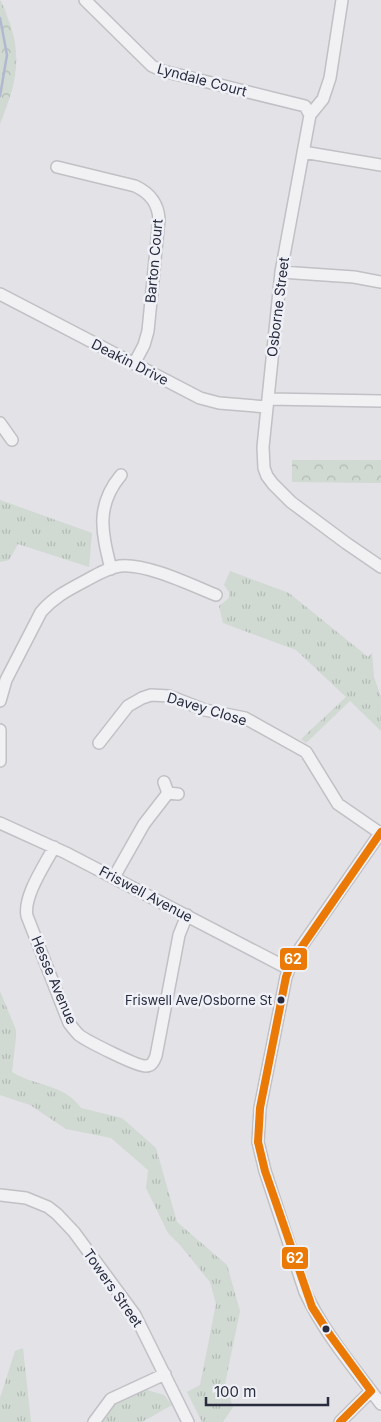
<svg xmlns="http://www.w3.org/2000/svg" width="381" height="1422" viewBox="0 0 381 1422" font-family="Inter,sans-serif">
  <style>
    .grass { fill: url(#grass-tufts) }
    .forest { fill: url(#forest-crowns) }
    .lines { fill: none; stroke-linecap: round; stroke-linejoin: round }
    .stream { stroke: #b1b9d1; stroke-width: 2.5 }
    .minor-casing { stroke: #c0c0c5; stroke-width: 14 }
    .minor { stroke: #f1f1f3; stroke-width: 11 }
    .bus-1-casing { stroke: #eff1f6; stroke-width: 11 }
    .bus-1 { stroke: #ea7906; stroke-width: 8 }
    .bus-dot { fill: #292c3f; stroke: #eff1f6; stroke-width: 2 }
    .labels { text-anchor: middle; stroke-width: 5; stroke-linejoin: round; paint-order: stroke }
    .bus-label { font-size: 13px; fill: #292c3f; stroke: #eff1f6; text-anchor: end }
    .street-label { font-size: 14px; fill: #292c3f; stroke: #eff1f6 }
    .line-badge { stroke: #eff1f6; stroke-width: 2 }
    .badge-label { font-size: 14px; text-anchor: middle; font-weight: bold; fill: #fff }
  </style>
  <defs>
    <pattern id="grass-tufts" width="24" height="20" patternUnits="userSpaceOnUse" patternTransform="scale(1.25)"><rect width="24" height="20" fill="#d0d9d2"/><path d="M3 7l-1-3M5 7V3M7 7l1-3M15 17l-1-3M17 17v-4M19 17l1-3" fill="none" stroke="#b3bab5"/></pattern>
    <pattern id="forest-crowns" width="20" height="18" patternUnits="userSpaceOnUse" patternTransform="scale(1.25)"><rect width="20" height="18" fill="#d0d9d2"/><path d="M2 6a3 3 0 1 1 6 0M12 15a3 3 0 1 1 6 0" fill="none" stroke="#b3bab5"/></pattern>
  </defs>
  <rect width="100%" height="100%" fill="#e2e2e7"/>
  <path class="grass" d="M 0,500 L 92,533 L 89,567 L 18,544 L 9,560 L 0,562 Z
    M 230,571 L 289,593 L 368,657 L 372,653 L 374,677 L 381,697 L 381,731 L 350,701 L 306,743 L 301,739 L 346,697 L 296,650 L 223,623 L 219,606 L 229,598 L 229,592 L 224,585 Z
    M 0,991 L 16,1030 L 16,1037 L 12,1072 C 34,1086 65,1084 81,1108 L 122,1118 L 156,1148 L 177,1222 L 227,1265 L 240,1311 L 225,1384 L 233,1407 L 223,1422 L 202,1422 L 187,1392 L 200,1385 L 216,1304 L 210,1282 L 180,1245 L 168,1233 L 146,1188 L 148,1170 L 111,1138 L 66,1129 L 30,1105 L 0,1095 Z
    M 23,1348 L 31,1422 L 0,1422 L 0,1398 L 15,1351 Z
    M 147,1390 L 164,1395 L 172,1405 L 142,1422 L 99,1422 L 113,1403 L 139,1391 Z"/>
  <path class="forest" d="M 0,0 C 4,5 6,14 9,21 C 23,60 15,87 0,124 Z
    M 292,460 L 381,460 L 381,483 L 292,482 Z"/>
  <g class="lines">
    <path class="stream" d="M 0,18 L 7,55 L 0,96"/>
    <defs>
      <path id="minor" d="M 85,0 L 152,66 L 163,71 L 305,106 L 310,115
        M 342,0 L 330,78 L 323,99 L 310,115 L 281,272 L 263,447 L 264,468 L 267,476 L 273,484 L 291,502 L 346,543 L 381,567
        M 303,152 L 381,165
        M 57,167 L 135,186 C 150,193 158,203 159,219 L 148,331 L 144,345 L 134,364
        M 281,272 L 354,277 L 381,282
        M 0,294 L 200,398 L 219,403 L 267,407
        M 268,399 L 381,401
        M 0,423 L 12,440
        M 111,569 C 102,533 95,506 121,475
        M 0,701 L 6,680 L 41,612 C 54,597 68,590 85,581 C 96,575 107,568 120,566 C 146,563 191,585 216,595
        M 0,730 L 0,761
        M 99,743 L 128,706 L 142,698 L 151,695 L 169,696 L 205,710 L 245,718 L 306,752 L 338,804 L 380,833
        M 164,782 L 168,793 L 178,794
        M 0,823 L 66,853 L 289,969
        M 381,832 L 301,947 L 292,961 L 286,977 L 260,1108 L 258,1142 L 265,1171 L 305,1292 C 324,1333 354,1368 381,1404
        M 54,847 C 45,865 23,896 27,916 L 69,1023 C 72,1027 75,1031 79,1035 C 87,1041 138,1067 146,1066 C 152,1066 154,1061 156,1056 L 179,935 L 187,915
        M 114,877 L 144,824 L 168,793
        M 0,1195 L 26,1198 L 48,1207 L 57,1214 L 74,1232 L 135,1315 L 188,1422
        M 94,1422 L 111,1399 L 165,1374
        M 340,1422 L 371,1391"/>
    </defs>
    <use href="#minor" class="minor-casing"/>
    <use href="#minor" class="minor"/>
    <defs>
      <path id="bus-1" d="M 371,1391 L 330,1335 L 312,1307 L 265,1171 L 258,1142 L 260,1108 L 286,977 L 292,961 L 381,832
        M 340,1422 L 371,1391"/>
    </defs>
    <use href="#bus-1" class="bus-1-casing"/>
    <use href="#bus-1" class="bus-1"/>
  </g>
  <g class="bus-dot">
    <circle cx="281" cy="1000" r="4.5"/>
    <circle cx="326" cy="1329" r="4.5"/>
  </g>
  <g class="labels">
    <g class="bus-label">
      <text x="272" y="1005">Friswell Ave/Osborne St</text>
    </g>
    <g class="street-label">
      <text transform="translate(202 80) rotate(15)" y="5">Lyndale Court</text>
      <text transform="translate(154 261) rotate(-85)" y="5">Barton Court</text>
      <text transform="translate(278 307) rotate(-83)" y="5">Osborne Street</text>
      <text transform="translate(130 362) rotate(27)" y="5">Deakin Drive</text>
      <text transform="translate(207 709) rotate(17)" y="5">Davey Close</text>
      <text transform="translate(146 894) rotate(28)" y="5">Friswell Avenue</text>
      <text transform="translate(54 980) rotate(67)" y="5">Hesse Avenue</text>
      <text transform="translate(113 1288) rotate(55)" y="5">Towers Street</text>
    </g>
  </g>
  <g class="line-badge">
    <rect x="279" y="947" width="29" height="24" rx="5" fill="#ea7906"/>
    <rect x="281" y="1246" width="28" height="24" rx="5" fill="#ea7906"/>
  </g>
  <g class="badge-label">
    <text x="293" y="964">62</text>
    <text x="295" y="1263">62</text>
  </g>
  <path d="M206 1397v8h122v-8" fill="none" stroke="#292c3f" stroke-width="2.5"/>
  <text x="214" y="1397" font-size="15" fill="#292c3f" stroke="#eff1f6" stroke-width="4" paint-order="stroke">100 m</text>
</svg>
